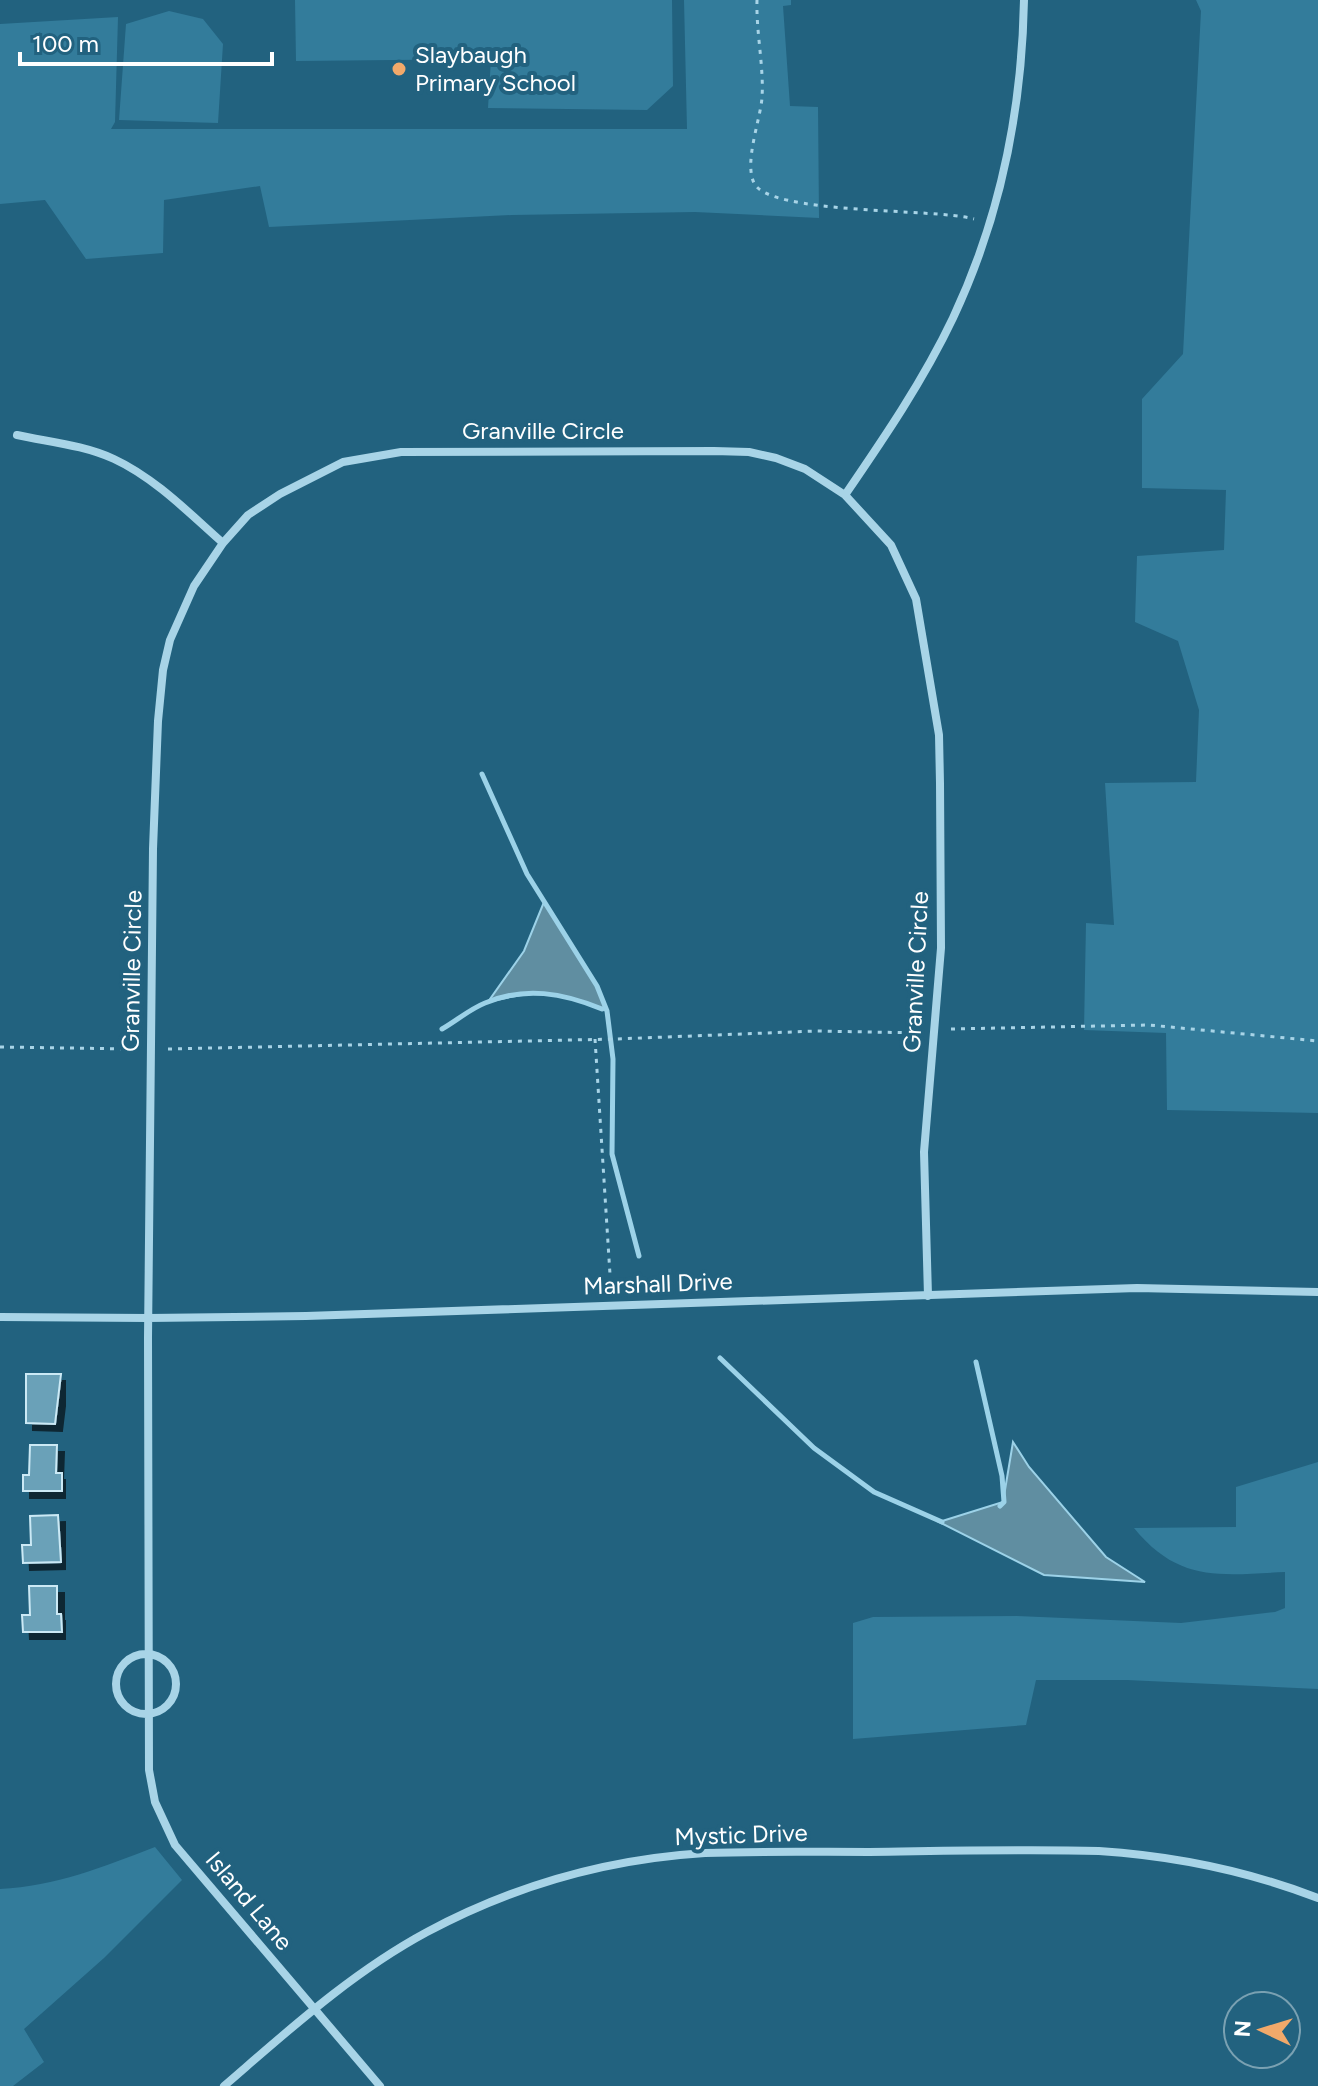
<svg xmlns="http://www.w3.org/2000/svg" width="1318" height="2086" viewBox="0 0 1318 2086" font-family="Figtree,sans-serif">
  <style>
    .green { fill: #337c9b }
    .water { fill: #608ea1; stroke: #9cd2e8; stroke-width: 2 }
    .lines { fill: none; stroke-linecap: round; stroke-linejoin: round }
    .stream { stroke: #9cd2e8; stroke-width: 5 }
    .building { fill: #6ba1b8; stroke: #cbe9f5; stroke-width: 2; filter: url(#shadow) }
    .path { stroke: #a8d4e7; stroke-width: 3; stroke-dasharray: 4 6; stroke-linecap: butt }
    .minor { stroke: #a8d4e7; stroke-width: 8 }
    .poi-dot { fill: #f2a96a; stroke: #22627f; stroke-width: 3 }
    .labels { text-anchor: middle; stroke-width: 8; stroke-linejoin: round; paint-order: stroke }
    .poi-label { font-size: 24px; fill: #fff; stroke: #22627f; text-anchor: start }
    .street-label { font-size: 24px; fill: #fff; stroke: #22627f }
  </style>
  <defs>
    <filter id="shadow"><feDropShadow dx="7" dy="7" stdDeviation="0" flood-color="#0009"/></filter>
  </defs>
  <rect width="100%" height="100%" fill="#22627f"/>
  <path class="green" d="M 295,0 L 672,0 L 673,86 L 647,110 L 488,108 L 491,59 L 296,61 Z
    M 684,0 L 791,0 L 791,5 L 783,6 L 790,106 L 818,107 L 819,218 L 695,212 L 512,215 L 269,227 L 260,186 L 164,200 L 163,253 L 86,259 L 45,200 L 0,204 L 0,24 L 118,17 L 115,122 L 111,129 L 687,129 Z
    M 1196,0 L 1318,0 L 1318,1113 L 1167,1110 L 1166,1033 L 1084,1030 L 1086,923 L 1114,925 L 1105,783 L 1196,782 L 1199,710 L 1178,641 L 1135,622 L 1137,556 L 1224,550 L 1226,490 L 1142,488 L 1142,399 L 1183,354 L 1201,11 Z
    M 169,11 L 203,19 L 223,44 L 218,123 L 119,120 L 126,24 Z
    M 1318,1462 L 1318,1689 L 1127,1680 L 1036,1680 L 1026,1725 L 853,1739 L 853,1623 L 873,1617 L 1017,1616 L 1181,1623 L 1275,1612 L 1285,1608 L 1285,1572 C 1220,1575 1179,1583 1134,1528 L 1236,1527 L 1236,1487 Z
    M 155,1847 L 182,1880 L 104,1958 L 24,2029 L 44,2062 L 13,2086 L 0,2086 L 0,1889 C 56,1886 103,1867 155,1847 Z"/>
  <path class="water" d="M 544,902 L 597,986 L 607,1011 C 557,990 540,989 488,1002 L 524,951 Z
    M 1013,1442 L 1029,1467 L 1106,1557 L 1145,1582 L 1044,1575 L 939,1522 L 1003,1502 Z"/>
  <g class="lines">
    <path class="stream" d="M 482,774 L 527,874 L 597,986 L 607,1011 L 613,1059 L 612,1154 L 639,1256
      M 442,1029 C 456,1021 470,1009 485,1003 C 525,986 563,993 602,1009
      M 720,1358 L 814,1448 L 874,1492 L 942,1522
      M 976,1362 L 1002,1476 L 1004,1502 L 1000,1506"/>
  </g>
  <path class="building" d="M 26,1374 L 61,1374 L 55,1424 L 26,1423 Z
    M 30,1445 L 57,1445 L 56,1473 L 62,1473 L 62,1491 L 23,1491 L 23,1475 L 29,1475 Z
    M 58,1515 L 61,1562 L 23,1563 L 22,1545 L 31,1545 L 30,1516 Z
    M 29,1586 L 57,1586 L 57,1614 L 61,1614 L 62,1632 L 23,1632 L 22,1615 L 30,1615 Z"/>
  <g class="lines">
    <path class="path" d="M 757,0 C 756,33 764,66 762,98 C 760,121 744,162 754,183 C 769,215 935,208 974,219
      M 951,1029 L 1149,1025 L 1318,1041
      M 595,1039 L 611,1290
      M 0,1047 L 135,1049
      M 168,1049 L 616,1039 L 816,1031 L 923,1033"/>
    <path class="minor" d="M 17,435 C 49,442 84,445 114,459 C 155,478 190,514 223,543
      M 845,495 C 884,438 923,381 953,318 C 1000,218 1022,110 1024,0
      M 0,1317 L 148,1318 L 306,1316 L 1137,1288 L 1318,1292
      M116 1684a30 30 0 1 1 60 0a30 30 0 1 1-60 0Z
      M 224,2086 C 289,2030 351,1973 427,1932 C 513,1886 608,1859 705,1853 C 759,1851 814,1852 869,1852 C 946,1851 1023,1849 1099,1851 C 1175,1856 1248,1871 1318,1898
      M 380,2086 L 175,1845 L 155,1802 L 149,1770 L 148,1338 L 153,849 L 158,721 L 163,670 L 170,640 L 194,586 L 223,543 L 248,515 L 280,494 L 343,462 L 401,452 L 714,451 L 749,452 L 776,458 L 805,469 L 845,495 L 891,545 L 916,599 L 939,735 L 940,783 L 941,948 L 924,1152 L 928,1296"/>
  </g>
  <circle class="poi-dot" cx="399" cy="69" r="8"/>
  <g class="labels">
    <g class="poi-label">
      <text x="415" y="63">Slaybaugh<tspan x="415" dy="28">Primary School</tspan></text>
    </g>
    <g class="street-label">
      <text x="543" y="439">Granville Circle</text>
      <text transform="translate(132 971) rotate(-89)" y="8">Granville Circle</text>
      <text transform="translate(916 972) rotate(-87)" y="8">Granville Circle</text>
      <text transform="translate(658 1284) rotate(-2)" y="8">Marshall Drive</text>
      <text transform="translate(741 1835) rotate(-2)" y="8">Mystic Drive</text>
      <text transform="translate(249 1901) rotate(50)" y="8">Island Lane</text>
    </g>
  </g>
  <g transform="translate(1262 2030) rotate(274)"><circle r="38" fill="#22627f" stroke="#7aa1b2" stroke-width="2"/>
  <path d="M0-6L14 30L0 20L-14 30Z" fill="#f2a96a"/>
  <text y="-12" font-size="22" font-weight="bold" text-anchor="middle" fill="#ffffff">N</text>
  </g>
  <path d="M20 52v12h252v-12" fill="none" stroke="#ffffff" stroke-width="4"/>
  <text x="32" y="52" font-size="24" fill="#ffffff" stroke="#22627f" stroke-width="6" paint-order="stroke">100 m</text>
</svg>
